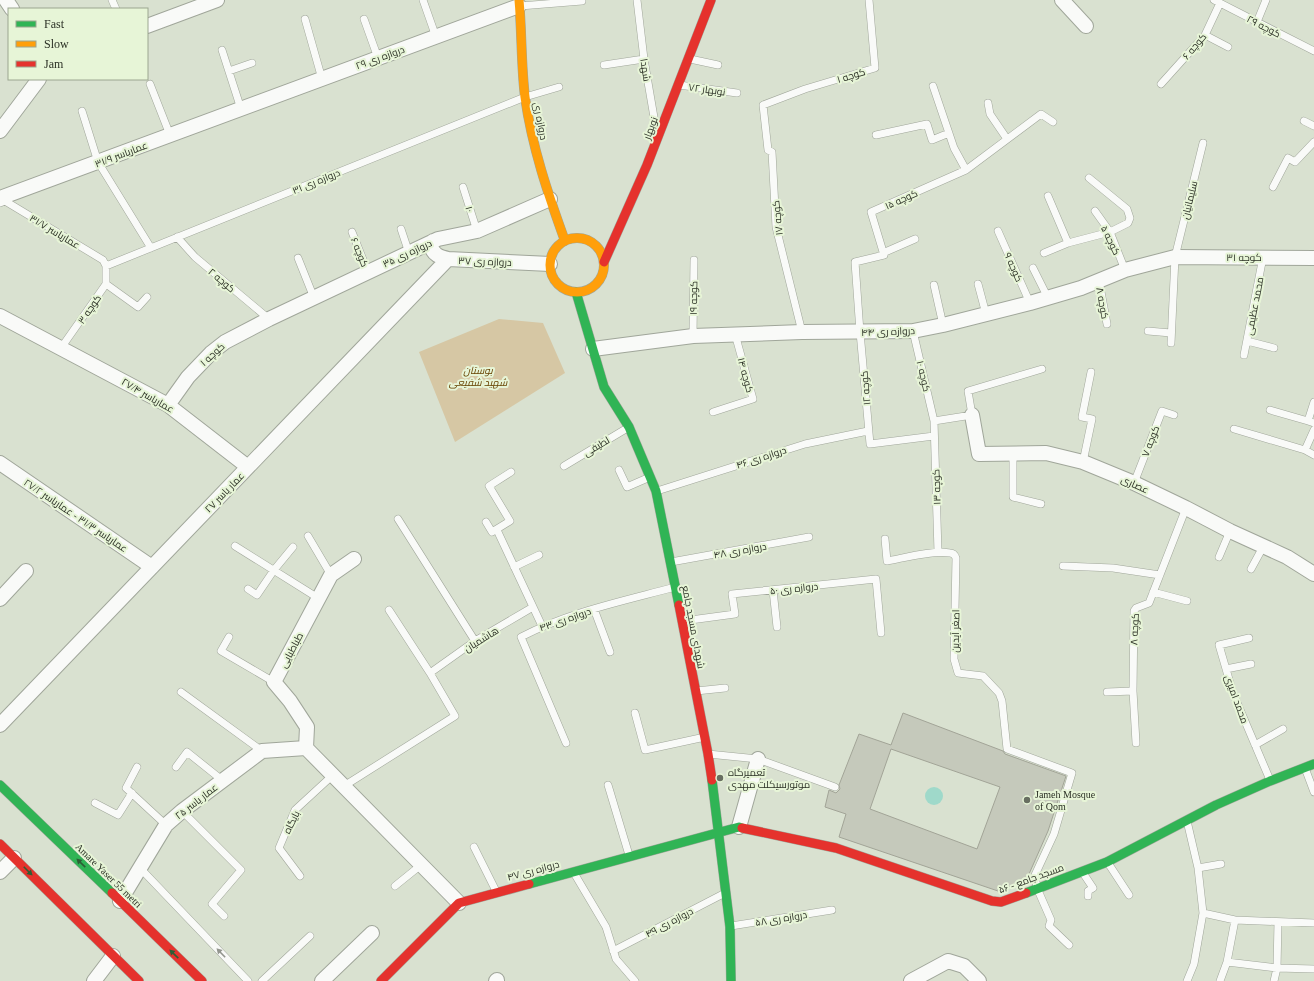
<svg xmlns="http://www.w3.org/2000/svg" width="1314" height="981" viewBox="0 0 1314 981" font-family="'Times New Roman',Cairo,serif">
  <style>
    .green { fill: #d6c7a4 }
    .water { fill: #9fd9ca }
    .building { fill: #c5c9bb; stroke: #a2a497; fill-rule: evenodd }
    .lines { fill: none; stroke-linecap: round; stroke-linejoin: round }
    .lane-casing { stroke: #a0a69a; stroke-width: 8 }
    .street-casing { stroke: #a0a69a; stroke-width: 16 }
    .fast-casing { stroke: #a0a69a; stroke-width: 10 }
    .slow-casing { stroke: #a0a69a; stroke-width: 10 }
    .jam-casing { stroke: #a0a69a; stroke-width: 10 }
    .lane { stroke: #f9faf8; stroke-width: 7 }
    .street { stroke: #f9faf8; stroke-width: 14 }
    .fast { stroke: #30b455; stroke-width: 9 }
    .slow { stroke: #ff9f0a; stroke-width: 9 }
    .jam { stroke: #e5322d; stroke-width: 9 }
    .oneway { fill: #2d5e36 }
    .oneway2 { fill: #92958e }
    .poi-dot { fill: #686e61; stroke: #e7f5d7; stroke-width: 1.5 }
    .labels { text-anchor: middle; stroke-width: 4; stroke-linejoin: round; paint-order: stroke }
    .street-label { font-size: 10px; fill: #2b3025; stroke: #e7f5d7 }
    .park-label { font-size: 10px; font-style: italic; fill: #674300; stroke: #e7f5d7 }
    .poi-label { font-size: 10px; fill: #2b3025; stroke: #e7f5d7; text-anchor: start }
  </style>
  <rect width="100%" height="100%" fill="#d9e1d0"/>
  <path class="green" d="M 499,319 L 543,323 L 565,373 L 455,442 L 419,352 Z"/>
  <path class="water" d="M925 796a9 9 0 1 1 18 0a9 9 0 1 1-18 0Z"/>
  <path class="building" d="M 903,713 L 1003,751 L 1005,754 L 1066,776 L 1048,831 L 1029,874 L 1027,880 L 998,891 L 839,837 L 846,814 L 825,807 L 829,790 L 836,793 L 840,789 L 839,785 L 859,734 L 891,745 ZM 891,749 L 1000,787 L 977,849 L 870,809 Z"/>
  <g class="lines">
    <defs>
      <path id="lane" d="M 112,0 L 116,9
        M 423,0 L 436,37
        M 637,0 L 644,59 L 656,129
        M 1214,0 L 1314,51
        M 520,6 L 582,1
        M 305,19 L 322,79
        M 364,19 L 378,58
        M 1257,22 L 1266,0
        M 1205,35 L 1228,47
        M 222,50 L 241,109
        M 690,59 L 718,65
        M 604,65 L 644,59
        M 229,71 L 252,63
        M 150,84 L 170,135
        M 1161,84 L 1205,35 L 1220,3
        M 679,85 L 737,93
        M 933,86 L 954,148 L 966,170
        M 988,103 L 990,114 L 1007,139
        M 82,111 L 98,162 L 151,248
        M 1304,121 L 1314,126
        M 876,135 L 927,124 L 932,140 L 949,133
        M 463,187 L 477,231
        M 1273,187 L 1288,158 L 1295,162 L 1314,142
        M 1048,196 L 1068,243
        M 0,203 L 5,201 L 103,260 L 106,266 L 106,284 L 61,348
        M 1095,211 L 1110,232 L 1125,270
        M 401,229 L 409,253
        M 998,231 L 1030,303
        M 352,232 L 368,272
        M 177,237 L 195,257 L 269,319
        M 883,253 L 915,239
        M 1044,253 L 1068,243 L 1110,232 L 1128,223 L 1130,218 L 1127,209 L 1089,178
        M 298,258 L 314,298
        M 106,266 L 525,97 L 559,87
        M 1033,268 L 1048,298
        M 1099,281 L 1107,324
        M 106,284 L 138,307 L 147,297
        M 978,284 L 986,314
        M 934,285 L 943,325
        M 913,331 L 934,421 L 938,552
        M 1148,331 L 1171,333
        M 802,332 L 776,227 L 772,152 L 768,150 L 763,105 L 805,89 L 875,68 L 869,0
        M 693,336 L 694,260
        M 1247,341 L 1274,348
        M 1171,343 L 1175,257 L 1203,143
        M 1244,355 L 1263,257
        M 1270,410 L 1308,421 L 1314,423
        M 713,412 L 753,399 L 735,334
        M 934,421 L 972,415 L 968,391 L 1042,369
        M 1308,421 L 1314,402
        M 1234,429 L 1305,450 L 1314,455
        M 934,436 L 870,444 L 860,332 L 855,262 L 884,255 L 871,212 L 966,170 L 1041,114 L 1053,122
        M 1305,450 L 1314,430
        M 1013,454 L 1013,497 L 1041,504
        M 1083,462 L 1092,419 L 1082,417 L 1091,372
        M 564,466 L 629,427
        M 619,470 L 627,487 L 650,477
        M 1134,483 L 1162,411 L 1174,415
        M 657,491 L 805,444 L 868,431
        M 398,519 L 475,641
        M 486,522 L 492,532 L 510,521 L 489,486 L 511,472
        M 497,530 L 542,626
        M 308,536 L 331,575
        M 885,539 L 887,561 C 904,558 933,550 950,553 C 953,553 955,555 956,558 L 954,659 L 958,673 L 983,676 L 999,693 L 1002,701 L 1007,749 L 1072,773 L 1054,834 L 1035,875 L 1037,888 L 1051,920 L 1049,926 L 1069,945
        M 235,546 L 318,598
        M 1219,557 L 1230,531
        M 671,562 L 809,537
        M 1063,566 L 1113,568 L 1160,575
        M 514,567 L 539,555
        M 1251,569 L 1263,547
        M 248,589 L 257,595 L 274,570 L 293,547
        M 773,590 L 777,627
        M 1153,592 L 1187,601
        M 594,609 L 610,652
        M 683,621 L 735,614 L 732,594 L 876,579 L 881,633
        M 229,637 L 221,651 L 274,682
        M 1249,638 L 1219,645 L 1233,693 L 1270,780
        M 1226,669 L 1251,664
        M 430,673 L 475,641 L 533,607
        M 696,691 L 725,688
        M 181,692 L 262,751
        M 1107,692 L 1133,691
        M 635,713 L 645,750 L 705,737
        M 566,743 L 521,637 C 569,612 623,601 675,587
        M 1136,743 L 1133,691 L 1134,611 L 1136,608 L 1149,603 L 1186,508
        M 1255,745 L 1283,729
        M 708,754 L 758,759 L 835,787
        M 137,767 L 126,788 L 166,825
        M 176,767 L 187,752 L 222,780
        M 1305,768 L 1314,792
        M 608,785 L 629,855
        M 344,786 L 455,716 L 430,673 L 389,610
        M 95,803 L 118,815 L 132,793
        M 182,811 L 241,870 L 212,904 L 224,916
        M 1187,821 L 1198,868 L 1203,913 L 1194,964 L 1187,981
        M 474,847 L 496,891
        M 1108,863 L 1129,895
        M 140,868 L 248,981
        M 1198,868 L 1221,864
        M 574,873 L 606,927 L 616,959 L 635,981
        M 1083,873 L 1093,888 L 1088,891 L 1088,896
        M 300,876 L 279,848 L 295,810 L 333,775
        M 395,886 L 421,865
        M 1203,913 L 1235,920 L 1314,923
        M 731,926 L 832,910
        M 613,951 L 725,893
        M 1227,962 L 1277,968 L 1314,969
        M 262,981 L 310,936
        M 1220,981 L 1227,962 L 1235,920
        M 1274,981 L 1277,968 L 1278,922"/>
      <path id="street" d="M 6,0 L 12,9
        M 1062,0 L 1086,26
        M 147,26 L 217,0
        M 0,131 L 39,79
        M 0,198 L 519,6
        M 433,241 L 431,246 C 433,255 440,257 448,259 L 550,264
        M 0,316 L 168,405 L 248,467
        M 593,349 L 693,336 L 802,332 L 913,331 L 943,325 L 1030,303 L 1081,288 L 1125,270 L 1175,257 L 1314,258
        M 168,405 L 188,377 L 211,353 L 225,342 L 269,319 L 438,239 L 477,231 L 550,199
        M 972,415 L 979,454 L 1046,453 L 1083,462 L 1134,483 L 1186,508 L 1230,531 L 1287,557 L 1314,574
        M 0,463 L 152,567
        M 0,599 L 26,571
        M 0,725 L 448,259
        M 306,748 L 307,727 L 290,701 L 274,682 L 331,575 L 354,559
        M 306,748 L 459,903
        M 739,827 L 758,759
        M 0,872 L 14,858
        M 120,901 L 166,825 L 182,811 L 262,751 L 306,748
        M 94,981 L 113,956
        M 322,981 L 372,933
        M 496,981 L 497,980
        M 911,981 L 948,961 L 964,966 L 979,981"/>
      <path id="fast" d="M 576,292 L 604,387 L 629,427 L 656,491 L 679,605
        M 712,780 L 730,927 L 731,981
        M 0,785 L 112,893
        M 529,884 L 739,827 L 742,828
        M 1026,893 L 1107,862 L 1216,805 L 1270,781 L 1314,764"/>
      <path id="slow" d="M 519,0 C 522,32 521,65 525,97 C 532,147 548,194 565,241
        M550 265a27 27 0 1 1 54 0a27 27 0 1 1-54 0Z"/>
      <path id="jam" d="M 604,262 L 647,165 L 711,0
        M 679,605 L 708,754 L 712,780
        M 742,828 L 836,848 L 992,901 L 1001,902 L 1026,893
        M 0,844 L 139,981
        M 112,893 L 202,981
        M 381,981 L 459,903 L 529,884"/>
    </defs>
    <use href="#lane" class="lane-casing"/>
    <use href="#street" class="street-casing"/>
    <use href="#fast" class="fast-casing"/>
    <use href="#slow" class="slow-casing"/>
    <use href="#jam" class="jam-casing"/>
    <use href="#lane" class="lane"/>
    <use href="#street" class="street"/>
    <use href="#fast" class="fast"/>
    <use href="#slow" class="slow"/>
    <use href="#jam" class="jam"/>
  </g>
  <defs><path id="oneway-solid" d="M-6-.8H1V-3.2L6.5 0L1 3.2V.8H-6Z"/></defs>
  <g class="oneway">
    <use href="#oneway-solid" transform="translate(81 863) rotate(-136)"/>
    <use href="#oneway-solid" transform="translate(28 871) rotate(45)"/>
    <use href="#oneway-solid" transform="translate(174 954) rotate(-136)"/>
  </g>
  <use class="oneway2" href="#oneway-solid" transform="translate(221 953) rotate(-134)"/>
  <g class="poi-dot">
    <circle cx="720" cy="778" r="4"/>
    <circle cx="1027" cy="800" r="4"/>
  </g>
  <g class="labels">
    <g class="street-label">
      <text transform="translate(1264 26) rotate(27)" y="4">کوچه ۲۹</text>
      <text transform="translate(1194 46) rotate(-50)" y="4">کوچه ۶</text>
      <text transform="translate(380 57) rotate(-20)" y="4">دروازه ری ۲۹</text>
      <text transform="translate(646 70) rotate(81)" y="4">شهدا</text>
      <text transform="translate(851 75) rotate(-17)" y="4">کوچه ۱</text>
      <text transform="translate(707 89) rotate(8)" y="4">نوبهار ۷۲</text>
      <text transform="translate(541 121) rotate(79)" y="4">دروازه ری</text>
      <text transform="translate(650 128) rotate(-69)" y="4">نوبهار</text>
      <text transform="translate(121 154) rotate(-21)" y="4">عماریاسر ۳۱/۹</text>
      <text transform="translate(316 181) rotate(-22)" y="4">دروازه ری ۳۱</text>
      <text transform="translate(901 199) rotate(-24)" y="4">کوچه ۱۵</text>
      <text transform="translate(1189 200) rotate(-76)" y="4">سلیمانیان</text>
      <text transform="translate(470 209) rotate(73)" y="4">۱۰</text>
      <text transform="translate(777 218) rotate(-96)" y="4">کوچه ۱۷</text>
      <text transform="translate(55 231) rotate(31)" y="4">عماریاسر ۳۱/۷</text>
      <text transform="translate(1111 240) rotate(64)" y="4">کوچه ۵</text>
      <text transform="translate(360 252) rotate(68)" y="4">کوچه ۶</text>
      <text transform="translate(407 253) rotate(-25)" y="4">دروازه ری ۳۵</text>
      <text x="1244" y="261">کوچه ۳۱</text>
      <text transform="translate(485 261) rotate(2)" y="4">دروازه ری ۳۷</text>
      <text transform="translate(1014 267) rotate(66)" y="4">کوچه ۹</text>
      <text transform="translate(222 280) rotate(40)" y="4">کوچه ۲</text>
      <text transform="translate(693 298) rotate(-89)" y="4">کوچه ۱۹</text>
      <text transform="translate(1103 303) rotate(80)" y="4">کوچه ۸</text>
      <text transform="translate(1254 306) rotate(-79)" y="4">محمد عظیمی</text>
      <text transform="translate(89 309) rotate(-55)" y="4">کوچه ۳</text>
      <text transform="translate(888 331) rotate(-2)" y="4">دروازه ری ۴۴</text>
      <text transform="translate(212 354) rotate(-42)" y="4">کوچه ۱</text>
      <text transform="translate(746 375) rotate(75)" y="4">کوچه ۱۴</text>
      <text transform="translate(924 376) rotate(77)" y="4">کوچه ۱۰</text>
      <text transform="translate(865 388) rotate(-95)" y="4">کوچه ۱۲</text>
      <text transform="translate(148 395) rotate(30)" y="4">عماریاسر ۲۷/۴</text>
      <text transform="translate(1150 441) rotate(-69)" y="4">کوچه ۷</text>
      <text transform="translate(596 446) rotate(-31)" y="4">لطیفی</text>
      <text transform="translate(761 457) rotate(-18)" y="4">دروازه ری ۴۶</text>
      <text transform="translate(1135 484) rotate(24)" y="4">عصاری</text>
      <text transform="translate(936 487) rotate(-92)" y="4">کوچه ۱۳</text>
      <text transform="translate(224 492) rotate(-46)" y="4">عمار یاسر ۲۷</text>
      <text transform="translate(76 515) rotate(34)" y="4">عماریاسر ۳۱/۳ - عماریاسر ۲۷/۲</text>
      <text transform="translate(740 550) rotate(-10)" y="4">دروازه ری ۴۸</text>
      <text transform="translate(794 588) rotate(-6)" y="4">دروازه ری ۵۰</text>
      <text transform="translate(565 619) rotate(-19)" y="4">دروازه ری ۴۳</text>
      <text transform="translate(694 627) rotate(79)" y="4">شهدای مسجد جامع</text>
      <text transform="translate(1134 629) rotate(-87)" y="4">کوچه ۸</text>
      <text transform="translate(955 631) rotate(-89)" y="4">اصغر آیدین</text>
      <text transform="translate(481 639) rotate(-32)" y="4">هاشمیان</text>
      <text transform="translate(291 650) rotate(-62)" y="4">طباطبایی</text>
      <text transform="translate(1237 699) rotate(70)" y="4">محمد امیری</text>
      <text transform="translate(196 801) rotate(-38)" y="4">عمار یاسر ۲۵</text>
      <text transform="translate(291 822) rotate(-64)" y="4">بایگاه</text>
      <text transform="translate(533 870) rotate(-15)" y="4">دروازه ری ۴۷</text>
      <text transform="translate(109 875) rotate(44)" y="4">Amare Yaser 55 metri</text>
      <text transform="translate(1031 878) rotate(-20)" y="4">۵۶ - مسجد جامع</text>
      <text transform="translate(781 918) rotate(-9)" y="4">دروازه ری ۵۸</text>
      <text transform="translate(669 922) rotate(-28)" y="4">دروازه ری ۴۹</text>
    </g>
    <g class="park-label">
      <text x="478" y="374">بوستان<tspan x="478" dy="12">شهید شفیعی</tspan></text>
    </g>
    <g class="poi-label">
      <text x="728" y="776">تعمیرگاه<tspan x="728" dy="12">موتورسیکلت مهدی</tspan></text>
      <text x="1035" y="798">Jameh Mosque<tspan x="1035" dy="12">of Qom</tspan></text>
    </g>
  </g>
  <rect x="8" y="8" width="140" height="72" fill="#e7f5d7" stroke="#9ca690"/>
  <rect x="16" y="21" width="20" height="6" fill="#30b455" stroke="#9ca690"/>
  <text x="44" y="28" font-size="12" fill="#2b3025">Fast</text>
  <rect x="16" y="41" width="20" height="6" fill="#ff9f0a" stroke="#9ca690"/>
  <text x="44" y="48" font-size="12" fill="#2b3025">Slow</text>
  <rect x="16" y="61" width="20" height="6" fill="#e5322d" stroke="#9ca690"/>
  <text x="44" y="68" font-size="12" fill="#2b3025">Jam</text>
</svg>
